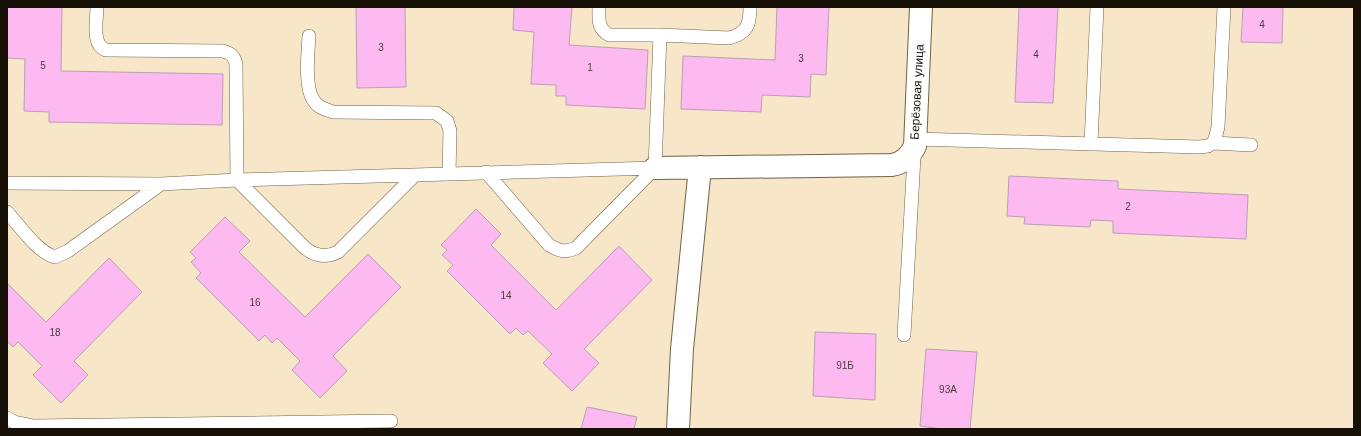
<svg xmlns="http://www.w3.org/2000/svg" width="1361" height="436" viewBox="0 0 1361 436" font-family="Helvetica,sans-serif">
  <style>
    .building { fill: #fcbaf1; stroke: #ba9fb5 }
    .lines { fill: none; stroke-linecap: round; stroke-linejoin: round }
    .lane-casing { stroke: #716248; stroke-width: 14 }
    .street-casing { stroke: #716248; stroke-width: 24 }
    .lane { stroke: #fff; stroke-width: 13 }
    .street { stroke: #fff; stroke-width: 22 }
    .labels { text-anchor: middle; stroke-width: 3; stroke-linejoin: round; paint-order: stroke }
    .number-label { font-size: 10px; fill: #503a41 }
    .street-label { font-size: 12px; fill: #161006; stroke: #fff }
  </style>
  <rect width="100%" height="100%" fill="#f7e6c8"/>
  <path class="building" d="M 7,7 L 62,7 L 61,71 L 223,74 L 222,125 L 49,122 L 49,112 L 24,111 L 25,59 L 7,58 Z
    M 356,7 L 405,7 L 406,87 L 357,88 Z
    M 514,7 L 572,7 L 569,45 L 648,50 L 645,109 L 566,105 L 566,96 L 556,96 L 556,85 L 531,84 L 534,32 L 513,30 Z
    M 777,7 L 829,7 L 826,75 L 811,74 L 810,97 L 762,95 L 761,112 L 681,109 L 683,56 L 775,60 Z
    M 1019,7 L 1058,7 L 1053,103 L 1015,102 Z
    M 1243,7 L 1283,7 L 1282,43 L 1241,42 Z
    M 1009,176 L 1118,181 L 1118,189 L 1248,195 L 1246,239 L 1113,233 L 1113,221 L 1091,220 L 1090,227 L 1024,224 L 1025,217 L 1007,216 Z
    M 476,209 L 501,234 L 491,245 L 556,310 L 619,246 L 652,280 L 584,349 L 599,363 L 572,391 L 543,363 L 552,354 L 528,331 L 523,335 L 516,328 L 510,334 L 447,271 L 453,265 L 442,255 L 447,250 L 441,245 Z
    M 225,217 L 250,241 L 239,252 L 305,317 L 368,254 L 401,287 L 333,356 L 347,371 L 320,398 L 292,370 L 300,361 L 277,338 L 272,343 L 265,335 L 259,341 L 196,278 L 201,273 L 191,262 L 196,258 L 190,252 Z
    M 109,258 L 142,292 L 74,361 L 88,375 L 61,403 L 33,375 L 42,366 L 18,342 L 13,347 L 7,341 L 7,283 L 46,322 Z
    M 815,332 L 876,334 L 875,400 L 813,396 Z
    M 926,349 L 977,352 L 970,429 L 942,429 L 920,426 Z
    M 587,407 L 637,417 L 634,429 L 581,429 Z"/>
  <g class="lines">
    <defs>
      <path id="lane" d="M 97,7 C 97,20 91,45 106,50 L 223,51 C 231,53 235,57 236,65 L 237,180 L 305,248 C 315,256 326,258 338,252 L 415,175
        M 599,7 C 599,19 597,28 609,35 L 660,35
        M 309,36 C 308,53 304,88 314,101 C 318,108 326,109 333,112 L 436,113 L 447,121 L 450,131 L 449,174
        M 1213,143 L 1215,139 L 1218,127 L 1224,7
        M 1091,144 L 1097,7
        M 486,172 L 549,245 C 559,251 565,253 576,248 L 655,168 L 660,35 L 729,38 C 748,33 750,24 750,7
        M 7,183 L 161,184 L 237,180 L 655,168
        M 7,212 C 20,226 37,252 55,257 L 68,251 L 161,184
        M 904,335 L 915,139 L 1199,147 L 1208,146 L 1213,143 L 1251,145
        M 7,418 L 14,422 L 34,426 L 391,421"/>
      <path id="street" d="M 655,168 L 892,165 C 904,163 910,156 915,146 L 921,7
        M 678,429 L 682,349 L 700,167"/>
    </defs>
    <use href="#lane" class="lane-casing"/>
    <use href="#street" class="street-casing"/>
    <use href="#lane" class="lane"/>
    <use href="#street" class="street"/>
  </g>
  <g class="labels">
    <g class="number-label">
      <text x="1262" y="28">4</text>
      <text x="381" y="51">3</text>
      <text x="1036" y="58">4</text>
      <text x="801" y="62">3</text>
      <text x="43" y="69">5</text>
      <text x="590" y="71">1</text>
      <text x="1128" y="210">2</text>
      <text x="506" y="299">14</text>
      <text x="255" y="306">16</text>
      <text x="55" y="336">18</text>
      <text x="845" y="369">91Б</text>
      <text x="948" y="393">93А</text>
    </g>
    <g class="street-label">
      <text transform="translate(917 92) rotate(-87)" y="4">Берёзовая улица</text>
    </g>
  </g>
  <rect width="1361" height="436" fill="none" stroke="#161006" stroke-width="16"/>
</svg>
